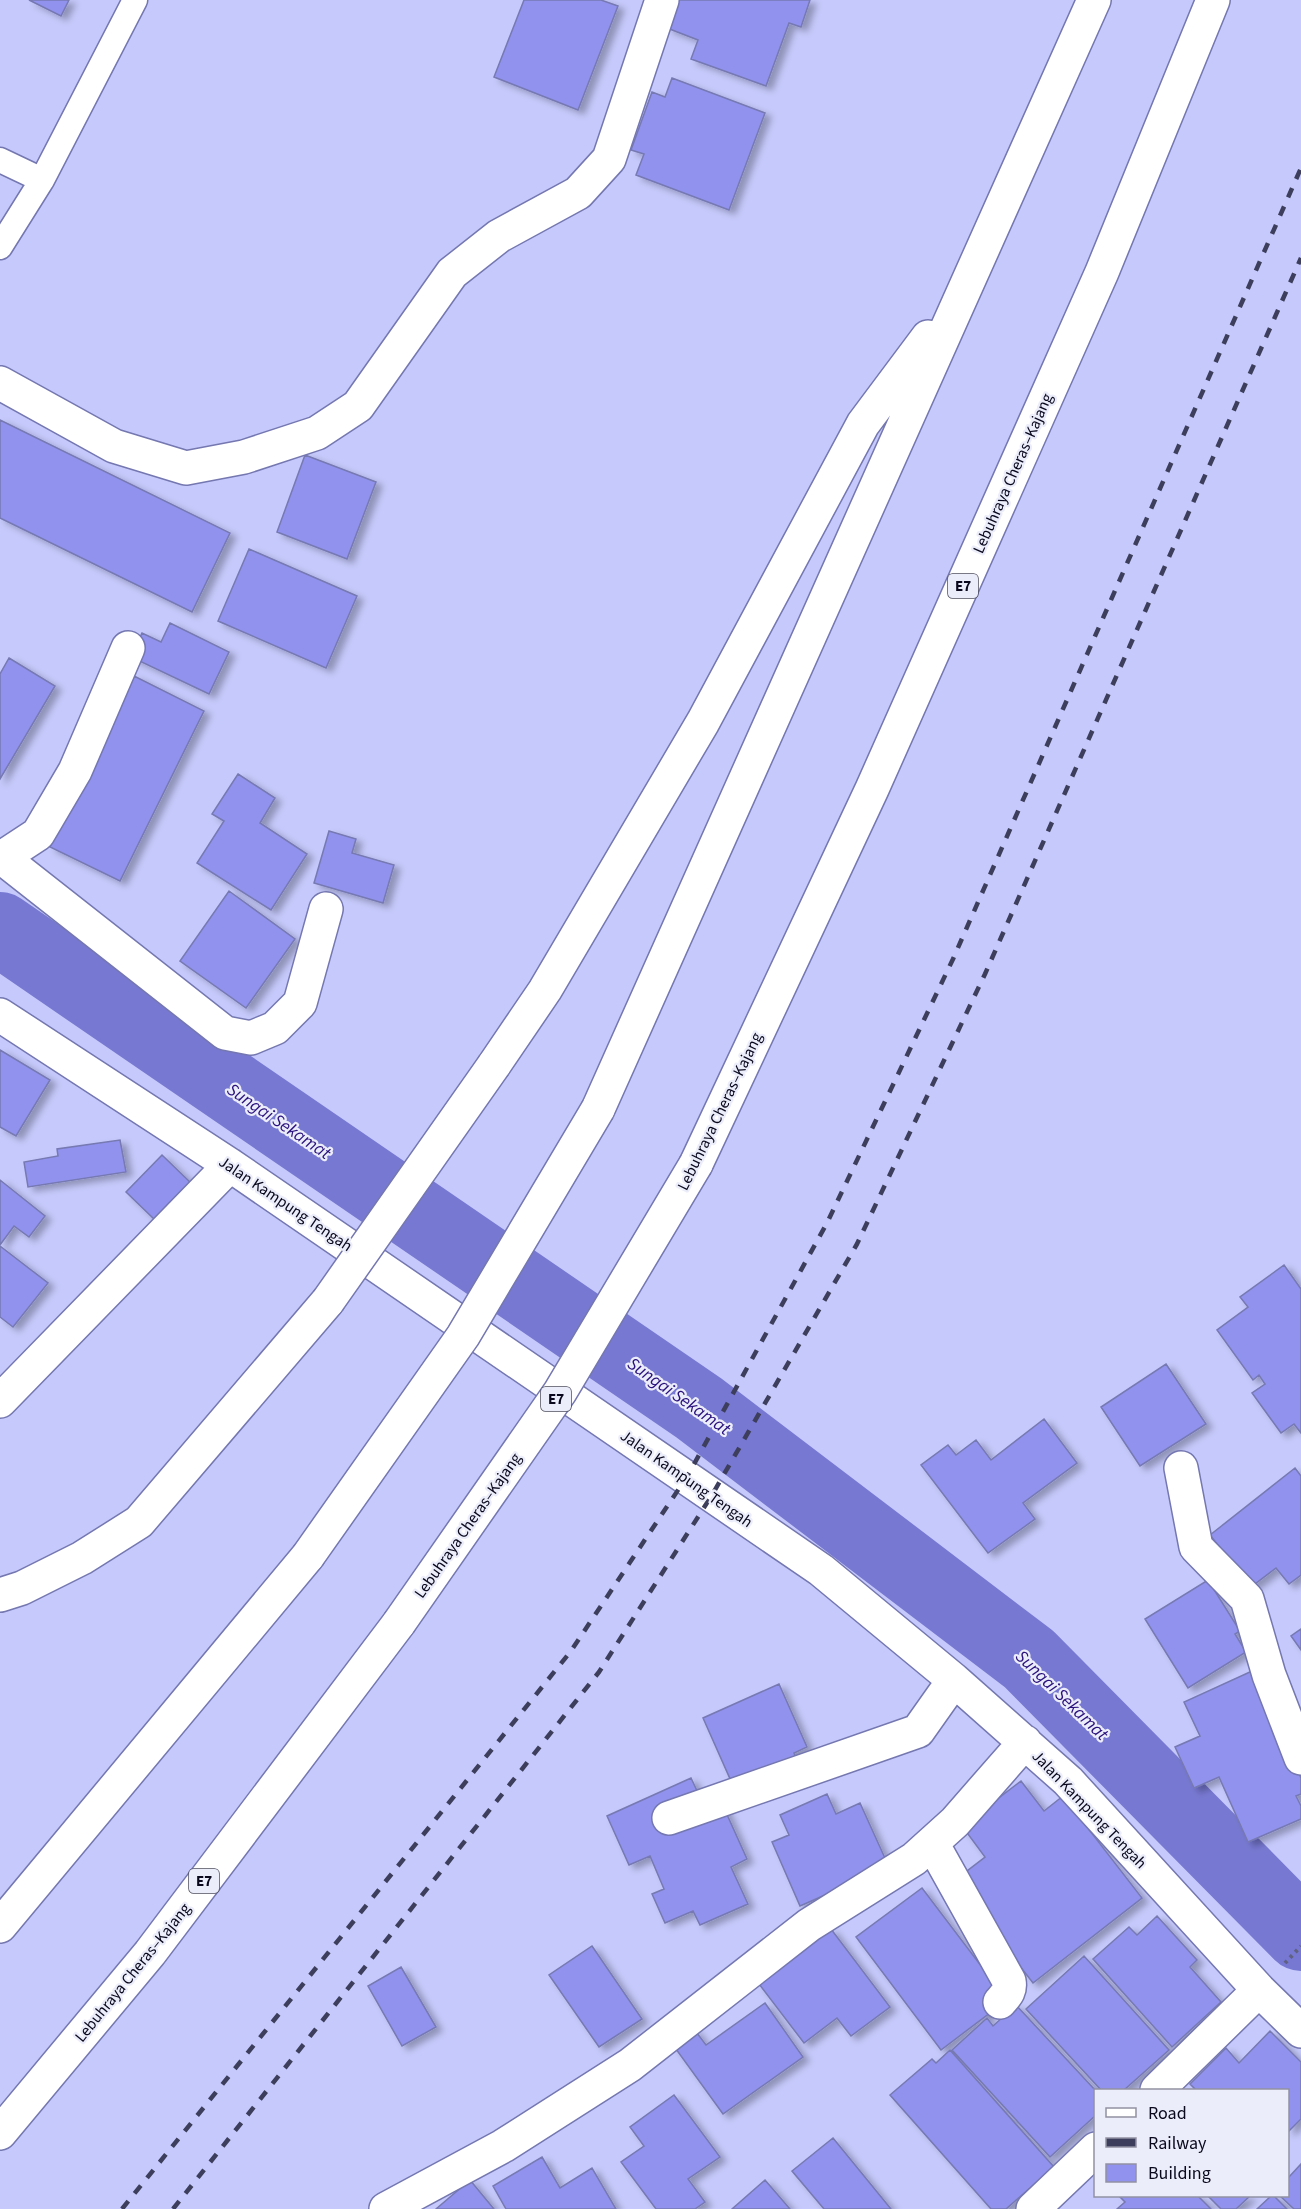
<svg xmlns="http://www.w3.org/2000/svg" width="1301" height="2209" viewBox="0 0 1301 2209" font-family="'Source Sans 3',sans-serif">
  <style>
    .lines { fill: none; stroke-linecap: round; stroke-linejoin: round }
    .river { stroke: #7778d1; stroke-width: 74 }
    .building { fill: #9092ed; stroke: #7679b2; stroke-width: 1.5; filter: url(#shadow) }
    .service-casing { stroke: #7477b0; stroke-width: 27 }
    .minor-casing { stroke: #7477b0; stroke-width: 36 }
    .motorway-casing { stroke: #7477b0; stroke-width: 36 }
    .path { stroke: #5f6082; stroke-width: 4; stroke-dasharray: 3 4.5; stroke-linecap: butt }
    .service { stroke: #fff; stroke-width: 24 }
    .minor { stroke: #fff; stroke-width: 33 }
    .motorway { stroke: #fff; stroke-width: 33 }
    .rail { stroke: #3d3e5b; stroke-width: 4.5; stroke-dasharray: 10 10; stroke-linecap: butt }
    .motorway-bridge-casing { stroke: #7477b0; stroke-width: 36; stroke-linecap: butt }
    .motorway-bridge { stroke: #fff; stroke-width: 33 }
    .labels { text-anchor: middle; stroke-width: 4.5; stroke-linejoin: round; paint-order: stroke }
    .shield { fill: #ecedfa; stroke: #4d4d5f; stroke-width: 1.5 }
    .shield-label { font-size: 15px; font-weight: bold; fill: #09081d }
    .street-label { font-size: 16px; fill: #09081d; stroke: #ecedfa }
    .water-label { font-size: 18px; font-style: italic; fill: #2a127d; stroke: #ecedfa }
  </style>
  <defs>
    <filter id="shadow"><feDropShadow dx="6" dy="4" stdDeviation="3" flood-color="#0004"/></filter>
  </defs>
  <rect width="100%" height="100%" fill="#c5c9fb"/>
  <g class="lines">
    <path class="river" d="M 0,929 L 699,1408 L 1029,1659 L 1301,1934"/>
  </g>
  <path class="building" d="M 29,0 L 69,0 L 61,16 Z
    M 524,0 L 601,0 L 618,6 L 578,110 L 494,77 Z
    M 677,0 L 810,0 L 801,27 L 789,23 L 766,86 L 691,59 L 698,40 L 667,28 Z
    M 672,78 L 765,113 L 729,210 L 636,175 L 644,154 L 631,150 L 652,92 L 665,97 Z
    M 0,420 L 230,533 L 192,612 L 0,518 Z
    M 305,455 L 376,482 L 347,559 L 277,532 Z
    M 249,549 L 357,596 L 326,668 L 218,621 Z
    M 170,623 L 229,652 L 209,694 L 131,657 L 142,633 L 161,642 Z
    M 9,658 L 55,686 L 0,779 L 0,674 Z
    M 134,676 L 204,711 L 120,881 L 50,847 Z
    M 238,774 L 275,798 L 260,823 L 307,854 L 271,910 L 197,863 L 224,821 L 212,814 Z
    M 329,831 L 356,839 L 352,853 L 394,865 L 383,903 L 314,883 Z
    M 229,891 L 295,939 L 246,1008 L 180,961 Z
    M 0,1050 L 50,1080 L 16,1136 L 0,1127 Z
    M 120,1140 L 126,1172 L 28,1187 L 24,1162 L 58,1156 L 57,1149 Z
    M 162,1155 L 192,1184 L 156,1221 L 126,1192 Z
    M 0,1180 L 45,1216 L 29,1237 L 14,1226 L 0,1245 Z
    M 0,1246 L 48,1283 L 13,1327 L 0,1317 Z
    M 1284,1265 L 1301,1289 L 1301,1433 L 1294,1424 L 1281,1433 L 1252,1393 L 1265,1384 L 1259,1375 L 1253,1380 L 1217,1330 L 1248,1307 L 1240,1297 Z
    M 1166,1364 L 1206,1424 L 1140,1466 L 1101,1407 Z
    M 1044,1419 L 1077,1463 L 1023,1503 L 1035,1519 L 988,1553 L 921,1465 L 948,1445 L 956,1455 L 976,1440 L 991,1460 Z
    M 1295,1468 L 1301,1476 L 1301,1575 L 1289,1584 L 1276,1568 L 1251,1587 L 1210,1535 Z
    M 1208,1580 L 1240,1631 L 1235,1634 L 1246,1652 L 1188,1688 L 1145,1619 Z
    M 1301,1629 L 1301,1650 L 1291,1636 Z
    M 1252,1671 L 1301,1778 L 1301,1794 L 1296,1796 L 1301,1806 L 1301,1819 L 1248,1842 L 1219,1777 L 1194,1788 L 1175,1747 L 1200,1736 L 1184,1702 Z
    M 779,1684 L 807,1747 L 794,1753 L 799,1764 L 731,1781 L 703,1718 Z
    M 691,1778 L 699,1795 L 715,1788 L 747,1859 L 731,1867 L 748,1904 L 700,1925 L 693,1911 L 665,1923 L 652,1894 L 664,1889 L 650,1856 L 629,1865 L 607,1816 Z
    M 1021,1781 L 1044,1811 L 1063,1796 L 1142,1898 L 1033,1983 L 954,1881 L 985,1857 L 962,1826 Z
    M 827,1794 L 836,1814 L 860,1803 L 889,1867 L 800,1906 L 772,1842 L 789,1835 L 780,1815 Z
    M 922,1888 L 1007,2000 L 941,2050 L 856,1937 Z
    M 1157,1916 L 1197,1960 L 1190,1967 L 1221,2002 L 1172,2047 L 1093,1959 L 1129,1927 L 1137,1935 Z
    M 831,1929 L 890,2007 L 851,2036 L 837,2018 L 804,2043 L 759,1984 Z
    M 592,1946 L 642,2019 L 599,2047 L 549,1975 Z
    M 1084,1956 L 1169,2050 L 1124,2090 L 1101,2090 L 1026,2009 Z
    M 401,1967 L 436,2027 L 402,2046 L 368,1986 Z
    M 765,2003 L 803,2057 L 723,2114 L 673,2045 L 694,2029 L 706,2045 Z
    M 1016,2005 L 1096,2091 L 1096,2115 L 1050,2157 L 952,2050 L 987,2018 L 993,2026 Z
    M 1270,2031 L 1301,2062 L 1301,2119 L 1289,2131 L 1288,2130 L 1288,2090 L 1196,2090 L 1190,2084 L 1226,2048 L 1239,2063 Z
    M 950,2050 L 1054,2167 L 1006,2209 L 991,2209 L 890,2095 L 932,2059 L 936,2063 Z
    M 674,2095 L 720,2157 L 688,2179 L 705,2202 L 695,2209 L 656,2209 L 621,2162 L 644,2146 L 630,2127 Z
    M 833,2138 L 891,2209 L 824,2209 L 792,2171 Z
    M 542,2157 L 560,2188 L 592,2168 L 616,2209 L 506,2209 L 493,2186 Z
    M 1301,2164 L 1301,2209 L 1294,2209 L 1280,2196 L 1288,2196 L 1288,2178 Z
    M 470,2180 L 494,2209 L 436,2209 Z
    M 765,2180 L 790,2209 L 732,2209 Z
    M 1119,2196 L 1198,2196 L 1211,2209 L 1117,2209 L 1125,2202 Z
    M 1208,2196 L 1250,2196 L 1236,2209 L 1221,2209 Z
    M 1271,2196 L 1274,2196 L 1287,2209 L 1257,2209 Z"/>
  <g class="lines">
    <defs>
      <path id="service" d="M 0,160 L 42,180
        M 0,247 L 42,180 L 135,0"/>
      <path id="minor" d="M 0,383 L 114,446 L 186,468 L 244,457 L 317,433 L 358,406 L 452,273 L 499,236 L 578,193 L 609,159 L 662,0
        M 0,856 L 225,1033 L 251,1038 L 275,1028 L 300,1003 L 326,909
        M 3,857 L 38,834 L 75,771 L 128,648
        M 0,1015 L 230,1165 L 821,1570 L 954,1680 L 1068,1781 L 1259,1990 L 1301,2031
        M 0,1401 L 230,1165
        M 1181,1468 L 1196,1547 L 1247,1599 L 1269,1675 L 1301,1758
        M 669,1818 L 918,1731 L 954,1680
        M 932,1843 L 1009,1981 C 1011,1991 1006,1995 1000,2002
        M 1157,2090 L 1259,1990
        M 386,2209 L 503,2146 L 630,2065 L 809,1925 L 914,1859 L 955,1822 L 1025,1742
        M 1033,2209 L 1096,2149"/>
      <path id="motorway" d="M 494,1065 L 545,990 L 703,722 L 863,424 L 928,337
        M 598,1109 L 1094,0
        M 696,1164 L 872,789 L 1102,272 L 1213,0
        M 0,1595 L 22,1588 L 82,1558 L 139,1522 L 328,1301
        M 0,1926 L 308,1556
        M 0,2133 L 150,1953 L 399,1623"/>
    </defs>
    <use href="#service" class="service-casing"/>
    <use href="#minor" class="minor-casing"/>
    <use href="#motorway" class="motorway-casing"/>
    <path class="path" d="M 1285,1963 L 1301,1946"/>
    <use href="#service" class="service"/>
    <use href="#minor" class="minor"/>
    <use href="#motorway" class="motorway"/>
    <path class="rail" d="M 122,2209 L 571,1651 L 688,1475 L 827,1223 L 953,959 L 1301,168
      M 173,2209 L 599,1672 L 712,1495 L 857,1244 L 985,974 L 1301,258"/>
    <defs>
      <path id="motorway-bridge" d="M 328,1301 L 494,1065
        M 308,1556 L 463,1336 L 598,1109
        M 399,1623 L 560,1392 L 696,1164"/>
    </defs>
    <use href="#motorway-bridge" class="motorway-bridge-casing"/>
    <use href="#motorway-bridge" class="motorway-bridge"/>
  </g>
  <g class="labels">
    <g class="shield">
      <rect x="948" y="574" width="30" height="24" rx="4.5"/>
      <rect x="541" y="1387" width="30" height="24" rx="4.5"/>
      <rect x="189" y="1869" width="30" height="24" rx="4.5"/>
    </g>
    <g class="shield-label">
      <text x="963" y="591">E7</text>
      <text x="556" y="1404">E7</text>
      <text x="204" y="1886">E7</text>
    </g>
    <g class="street-label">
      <text transform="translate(1012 473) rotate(-66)" y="6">Lebuhraya Cheras–Kajang</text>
      <text transform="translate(719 1111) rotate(-64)" y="6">Lebuhraya Cheras–Kajang</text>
      <text transform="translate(286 1203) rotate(34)" y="6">Jalan Kampung Tengah</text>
      <text transform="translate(687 1478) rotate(35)" y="6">Jalan Kampung Tengah</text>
      <text transform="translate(467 1525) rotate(-55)" y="6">Lebuhraya Cheras–Kajang</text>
      <text transform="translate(1090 1809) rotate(46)" y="6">Jalan Kampung Tengah</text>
      <text transform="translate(132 1972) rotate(-51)" y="6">Lebuhraya Cheras–Kajang</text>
    </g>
    <g class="water-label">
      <text transform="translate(279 1121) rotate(34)" y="6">Sungai Sekamat</text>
      <text transform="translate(679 1396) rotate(35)" y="6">Sungai Sekamat</text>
      <text transform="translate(1062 1695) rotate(44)" y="6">Sungai Sekamat</text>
    </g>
  </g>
  <rect x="1094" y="2089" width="195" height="108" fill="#ecedfa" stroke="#9191a2" stroke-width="1.5"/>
  <rect x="1106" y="2108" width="30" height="9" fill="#ffffff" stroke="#9191a2" stroke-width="1.5"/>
  <text x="1148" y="2119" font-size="18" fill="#09081d">Road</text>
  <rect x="1106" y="2138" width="30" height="9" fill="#3d3e5b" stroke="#9191a2" stroke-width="1.5"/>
  <text x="1148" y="2149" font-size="18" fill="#09081d">Railway</text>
  <rect x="1106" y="2164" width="30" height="18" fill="#9092ed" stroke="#9191a2" stroke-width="1.5"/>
  <text x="1148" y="2179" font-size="18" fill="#09081d">Building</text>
</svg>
